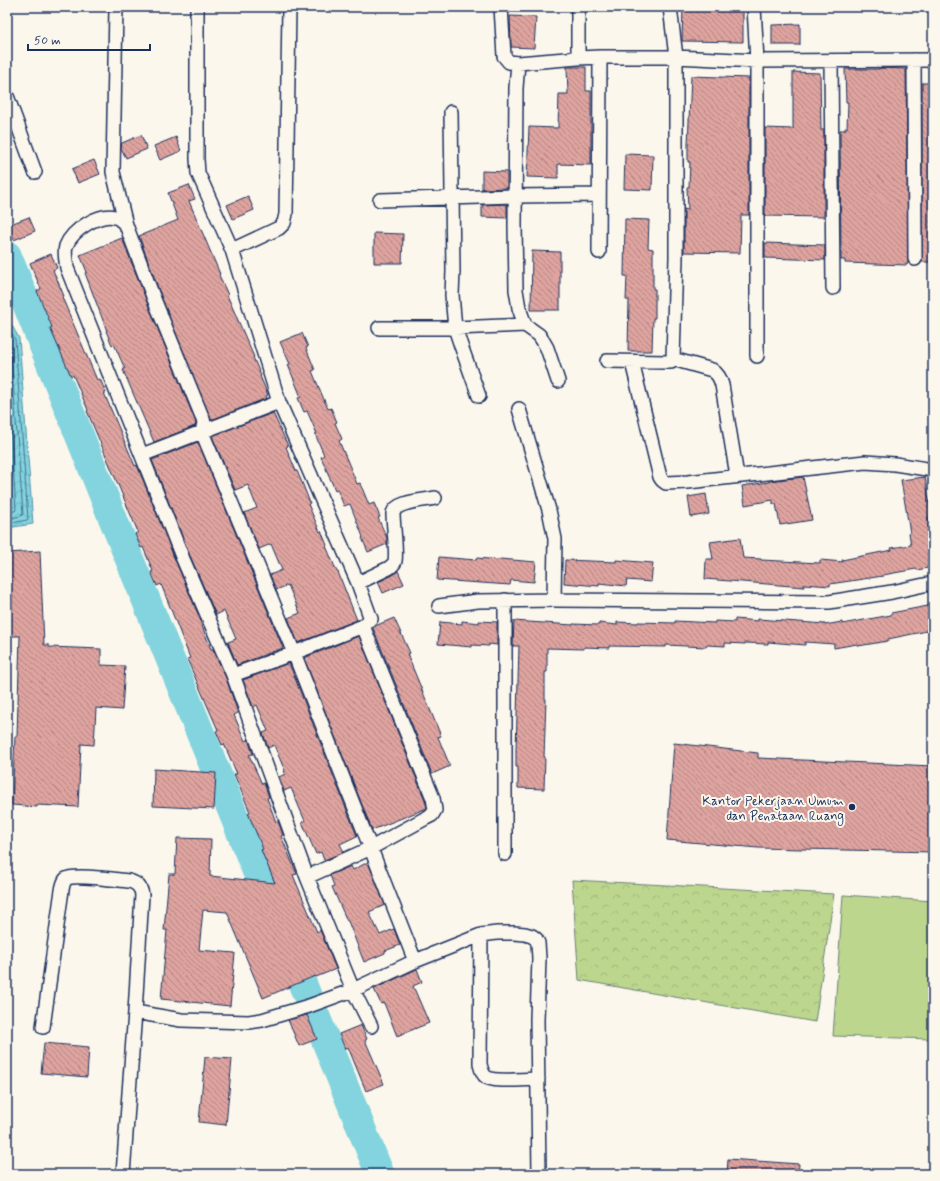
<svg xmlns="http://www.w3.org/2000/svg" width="940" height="1181" viewBox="0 0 940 1181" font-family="Mynerve,sans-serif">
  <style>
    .forest { fill: url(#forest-crowns); stroke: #6c8276 }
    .park { fill: #bcd68d; stroke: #6c8276 }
    .water { fill: url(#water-waves); stroke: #5992ab }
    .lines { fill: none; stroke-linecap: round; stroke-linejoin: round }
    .shore { stroke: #457191; stroke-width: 1 }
    .river { stroke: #83d4de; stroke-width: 29 }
    .building { fill: url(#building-back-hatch); stroke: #1b2f5e }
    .street-casing { stroke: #1b2f5e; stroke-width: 16 }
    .street { stroke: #fbf7ec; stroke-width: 13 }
    .poi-dot { fill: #1b2f5e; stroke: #fbf7ec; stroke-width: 1.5 }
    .labels { text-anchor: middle; stroke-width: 4; stroke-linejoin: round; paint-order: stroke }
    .poi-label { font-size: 13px; fill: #1b2f5e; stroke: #fbf7ec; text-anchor: end }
  </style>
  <defs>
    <pattern id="forest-crowns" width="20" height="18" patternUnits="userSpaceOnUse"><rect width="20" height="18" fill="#bcd68d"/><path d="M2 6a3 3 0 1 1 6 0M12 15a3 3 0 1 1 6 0" fill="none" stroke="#a1b87c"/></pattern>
    <pattern id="water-waves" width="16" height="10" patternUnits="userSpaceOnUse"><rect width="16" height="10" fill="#83d4de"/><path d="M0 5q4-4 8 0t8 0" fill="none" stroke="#71b6c1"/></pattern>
    <pattern id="building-back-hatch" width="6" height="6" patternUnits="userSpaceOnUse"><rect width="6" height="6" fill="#dea39e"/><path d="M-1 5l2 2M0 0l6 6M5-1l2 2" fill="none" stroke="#b38584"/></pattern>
  </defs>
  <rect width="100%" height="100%" fill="#fbf7ec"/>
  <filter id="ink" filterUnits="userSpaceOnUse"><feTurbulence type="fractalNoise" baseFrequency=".025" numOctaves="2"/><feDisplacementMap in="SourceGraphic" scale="8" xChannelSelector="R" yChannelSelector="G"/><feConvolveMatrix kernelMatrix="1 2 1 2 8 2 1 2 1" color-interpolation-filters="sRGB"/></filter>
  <g filter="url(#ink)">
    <path class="forest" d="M 572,880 L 834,894 L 815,1022 L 579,980 Z"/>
    <path class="park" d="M 843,895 L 933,901 L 933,1039 L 833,1036 Z"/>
    <path class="water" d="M 7,317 L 19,338 L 33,524 L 7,528 Z"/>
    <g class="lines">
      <path class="shore" d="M 7,325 L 15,339 L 28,519 L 27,520 L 7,524
        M 7,335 L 10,341 L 23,514 L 21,516 L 7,519
        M 7,382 L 16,509 L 15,511 L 7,512"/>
      <path class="river" d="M 7,255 L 109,509 L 380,1174"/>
    </g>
    <path class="building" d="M 683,7 L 710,7 L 710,9 L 743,10 L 743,42 L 682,41 Z
      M 510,16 L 536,17 L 534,48 L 511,47 Z
      M 800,24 L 800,45 L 772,45 L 772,25 Z
      M 567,67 L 586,67 L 586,91 L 591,91 L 591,165 L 558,164 L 558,178 L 527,177 L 529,127 L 558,128 L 559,94 L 568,94 Z
      M 879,68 L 906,69 L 908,261 L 907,265 L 845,263 L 845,260 L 841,260 L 840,130 L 845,130 L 845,128 L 847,128 L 848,102 L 846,102 L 845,69 L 879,69 Z
      M 793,72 L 820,73 L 821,130 L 824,130 L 824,217 L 765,216 L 765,128 L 793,129 Z
      M 691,76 L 749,78 L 749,215 L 741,215 L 740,253 L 684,252 L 684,209 L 688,210 L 687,187 L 689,187 L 690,162 L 688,162 L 688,144 Z
      M 922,83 L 933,83 L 933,262 L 922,262 Z
      M 141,135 L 147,149 L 126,158 L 121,148 L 122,143 Z
      M 176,137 L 181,151 L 160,160 L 154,146 Z
      M 625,154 L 653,155 L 652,190 L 624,189 Z
      M 94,160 L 100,174 L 78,183 L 72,169 Z
      M 482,171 L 507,172 L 507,188 L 482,189 Z
      M 189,185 L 195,199 L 189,201 L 220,274 L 219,275 L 228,295 L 227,295 L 254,357 L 253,357 L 261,376 L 260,376 L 268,395 L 266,396 L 267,398 L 211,420 L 161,296 L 139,236 L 178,220 L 168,193 Z
      M 248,196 L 254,210 L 233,219 L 227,205 Z
      M 507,204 L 507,218 L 482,217 L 482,205 Z
      M 29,217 L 35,231 L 14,240 L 8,225 Z
      M 625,219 L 649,220 L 648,248 L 653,249 L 653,289 L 655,289 L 655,318 L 653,318 L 652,351 L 628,351 L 629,300 L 626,300 L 627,276 L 624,276 Z
      M 374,233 L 403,234 L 402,263 L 374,263 Z
      M 122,238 L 147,302 L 196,423 L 195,426 L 154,442 L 123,370 L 125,369 L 114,344 L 112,345 L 106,331 L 107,331 L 85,273 L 87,272 L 80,255 Z
      M 765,243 L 825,245 L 825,260 L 765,258 Z
      M 532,251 L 560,252 L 560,310 L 531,310 Z
      M 51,254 L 57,268 L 53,270 L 64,296 L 62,297 L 97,380 L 100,379 L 106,393 L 104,393 L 135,466 L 137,465 L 176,562 L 201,621 L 200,621 L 211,649 L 213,649 L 226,678 L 238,713 L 234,715 L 245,741 L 248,739 L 253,754 L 249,755 L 262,784 L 264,783 L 269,797 L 267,798 L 276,822 L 278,821 L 283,835 L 281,836 L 297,874 L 293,875 L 317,932 L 320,930 L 336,969 L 316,977 L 315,976 L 263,998 L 227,912 L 203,910 L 199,950 L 235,953 L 230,1006 L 161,999 L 167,930 L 164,930 L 169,874 L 175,874 L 177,838 L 211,839 L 210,876 L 275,883 L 261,850 L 263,849 L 248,813 L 250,812 L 234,774 L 237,774 L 224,744 L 222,745 L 216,731 L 218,730 L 187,659 L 190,658 L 161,584 L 157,586 L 151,572 L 153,571 L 143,547 L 141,548 L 135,534 L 138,532 L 87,411 L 88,410 L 73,375 L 71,376 L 50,328 L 52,327 L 37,291 L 41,289 L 30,263 Z
      M 302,333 L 308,347 L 306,348 L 315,370 L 312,371 L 328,409 L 331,408 L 337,422 L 335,423 L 342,439 L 339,441 L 350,467 L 357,484 L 360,483 L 369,505 L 374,503 L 380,517 L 378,518 L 387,538 L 387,544 L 368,552 L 362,538 L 363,537 L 350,504 L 344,506 L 337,489 L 335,490 L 321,457 L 324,455 L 315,434 L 317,434 L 307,411 L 304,412 L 298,398 L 301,397 L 288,365 L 290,364 L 280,342 Z
      M 273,413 L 288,446 L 286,447 L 296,471 L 297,471 L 303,485 L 310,503 L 308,504 L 320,532 L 321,531 L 327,545 L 326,546 L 337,572 L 338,572 L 357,620 L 298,643 L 288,618 L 300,613 L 288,585 L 276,590 L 270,575 L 282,570 L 271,544 L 259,549 L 244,513 L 257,508 L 248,485 L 235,490 L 212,436 Z
      M 198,442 L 283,648 L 237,665 L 228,642 L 236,639 L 224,611 L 216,615 L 190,556 L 152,460 Z
      M 803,477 L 812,520 L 780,525 L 776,504 L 773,504 L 773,500 L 745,505 L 742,486 L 769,482 L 769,481 Z
      M 925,477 L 932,517 L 928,517 L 933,543 L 933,567 L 917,570 L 916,569 L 883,575 L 883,576 L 830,584 L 830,586 L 804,584 L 804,587 L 705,579 L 706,559 L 713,559 L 710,542 L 740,538 L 743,558 L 761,559 L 761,560 L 820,563 L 820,560 L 843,562 L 842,560 L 892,550 L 891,548 L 911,545 L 909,533 L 910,533 L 901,480 Z
      M 706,494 L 709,514 L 691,517 L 688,497 Z
      M 40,551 L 44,645 L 49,645 L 49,647 L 101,649 L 101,665 L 125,666 L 122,710 L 96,708 L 94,745 L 81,744 L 78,807 L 37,805 L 37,807 L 12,805 L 15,736 L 17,736 L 20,636 L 7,636 L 7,553 Z
      M 439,557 L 476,560 L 477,558 L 500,560 L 500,559 L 536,562 L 534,582 L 511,580 L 510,585 L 437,580 Z
      M 565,560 L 616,562 L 616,560 L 653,563 L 651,582 L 627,580 L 626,586 L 599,583 L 599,586 L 564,583 Z
      M 398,571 L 404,584 L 383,593 L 378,582 L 393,575 Z
      M 933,605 L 933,628 L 926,629 L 927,631 L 888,639 L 888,641 L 858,646 L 857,644 L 834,648 L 834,644 L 805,642 L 805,645 L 768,642 L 768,644 L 745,643 L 745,644 L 725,643 L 725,646 L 707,645 L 706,647 L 666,645 L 666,647 L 609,646 L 609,648 L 584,647 L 584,649 L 547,648 L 547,672 L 545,672 L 545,699 L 546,699 L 544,757 L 545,757 L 544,789 L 518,788 L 518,767 L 516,767 L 516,750 L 519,646 L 513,646 L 514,621 L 573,625 L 573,624 L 599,625 L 599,623 L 617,625 L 617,622 L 638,623 L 638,622 L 675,623 L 675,621 L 715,623 L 715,621 L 735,622 L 735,619 L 758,621 L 758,619 L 825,624 L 825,625 L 842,622 L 842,624 L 891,615 L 891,613 Z
      M 394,618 L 410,653 L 407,654 L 441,736 L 438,737 L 450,766 L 432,774 L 373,628 L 375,626 Z
      M 462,621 L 479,623 L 479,621 L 497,622 L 497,645 L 489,644 L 489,646 L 472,645 L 472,647 L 438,644 L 440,622 L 462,624 Z
      M 359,636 L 425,800 L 427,808 L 372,830 L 304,658 Z
      M 289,663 L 357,836 L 340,844 L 344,852 L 324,860 L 321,852 L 316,854 L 302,822 L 305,821 L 291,788 L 284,791 L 279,777 L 285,774 L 284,772 L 285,771 L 274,745 L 268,748 L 263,733 L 268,731 L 257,705 L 253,707 L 243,680 Z
      M 674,743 L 758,753 L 758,758 L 933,766 L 933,852 L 758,848 L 667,840 Z
      M 154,769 L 216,773 L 214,809 L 153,806 Z
      M 368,862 L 385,905 L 369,912 L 380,935 L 394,929 L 400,945 L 385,951 L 385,953 L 364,962 L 348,921 L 347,921 L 332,887 L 334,886 L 330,875 L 351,866 L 353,870 Z
      M 417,969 L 422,982 L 413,986 L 429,1023 L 397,1036 L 384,1003 L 381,1004 L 374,989 Z
      M 307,1015 L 317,1039 L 299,1046 L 288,1020 Z
      M 361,1025 L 367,1039 L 365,1040 L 384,1084 L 366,1091 L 348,1047 L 345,1049 L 339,1034 Z
      M 44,1043 L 89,1047 L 87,1077 L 41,1073 Z
      M 205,1057 L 232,1059 L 226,1125 L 199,1122 Z
      M 728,1159 L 799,1164 L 798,1174 L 727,1174 Z"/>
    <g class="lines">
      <defs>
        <path id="street" d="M 116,7 L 113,172 L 126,225 L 154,299 L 203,419 L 204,423 L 202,432 L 294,653 L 415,961 L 353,990 L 309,1006 L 262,1020 L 249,1022 L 181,1020 L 135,1012
          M 197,7 L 197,159 L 198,173 L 232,250 L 279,402 L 358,583 L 371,619 L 363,626 L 294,653 L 233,675
          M 501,7 L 504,56 L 509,62 L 518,63
          M 754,7 L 757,61 L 757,356
          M 578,58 L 578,7
          M 914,60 L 915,259
          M 831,61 L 833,288
          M 7,96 L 35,172
          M 451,112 L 453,271 L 452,295 L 455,328 L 460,343 L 479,396
          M 380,200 L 515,196 L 599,195
          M 126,225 C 123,222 119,218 115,217 C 99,213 72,230 66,246 C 64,253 66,261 67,268 L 183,559 L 233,675 L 307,877 L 353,990 L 371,1026
          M 232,250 L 279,228 L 284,223 L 286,214 L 289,7
          M 599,252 L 600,57
          M 379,328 L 455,328 L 525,325
          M 673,359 L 712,370 C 718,374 720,378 722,385 L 737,476
          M 607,361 L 667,362 L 671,362 L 673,359 L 676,258 L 676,57 L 670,7
          M 632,362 L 660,477 L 662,480 L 666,483 L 688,482 L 865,462 L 895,464 L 933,470
          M 558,381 L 547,348 L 543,341 L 539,335 L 525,325 L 519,308 L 516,290 L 515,225 L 516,88 L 518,63 L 578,58 L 600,57 L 676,57 L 757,61 L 933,60
          M 519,409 L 549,510 L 555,539 L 554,600
          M 142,455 L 279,402
          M 358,583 L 389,568 C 391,566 394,565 395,561 C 397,552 393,525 393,513 C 397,501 423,501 435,498
          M 505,600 L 505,854
          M 439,606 L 478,601 L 554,600 L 829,602 L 892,592 L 933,583
          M 307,877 L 371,848 L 426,818 L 432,815 L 435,810 L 433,798 L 363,626
          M 481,935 L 480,1064 C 481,1068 482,1073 485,1076 C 491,1083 527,1079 538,1079
          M 415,961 L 481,935 L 497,933 L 514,933 L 525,934 L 532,936 L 536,939 L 538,943 L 539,958 L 537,1020 L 539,1174
          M 43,1027 L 61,897 C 62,892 62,883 66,879 C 73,874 118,880 129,881 C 137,883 141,887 142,895 L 135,1012 L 123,1174"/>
      </defs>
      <use href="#street" class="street-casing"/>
      <use href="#street" class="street"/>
    </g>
  </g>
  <circle class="poi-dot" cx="852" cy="807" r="4"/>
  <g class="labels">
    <g class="poi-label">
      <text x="844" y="805">Kantor Pekerjaan Umum<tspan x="844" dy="15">dan Penataan Ruang</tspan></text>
    </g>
  </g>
  <rect width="940" height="1181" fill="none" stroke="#fbf7ec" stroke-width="24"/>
  <rect x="12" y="12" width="916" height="1157" fill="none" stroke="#1b2f5e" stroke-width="1.5" filter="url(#ink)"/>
  <path d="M28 44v6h122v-6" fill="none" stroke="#1b2f5e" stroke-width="2"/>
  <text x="34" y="44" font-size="12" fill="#1b2f5e" stroke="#fbf7ec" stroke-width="3" paint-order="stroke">50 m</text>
</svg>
